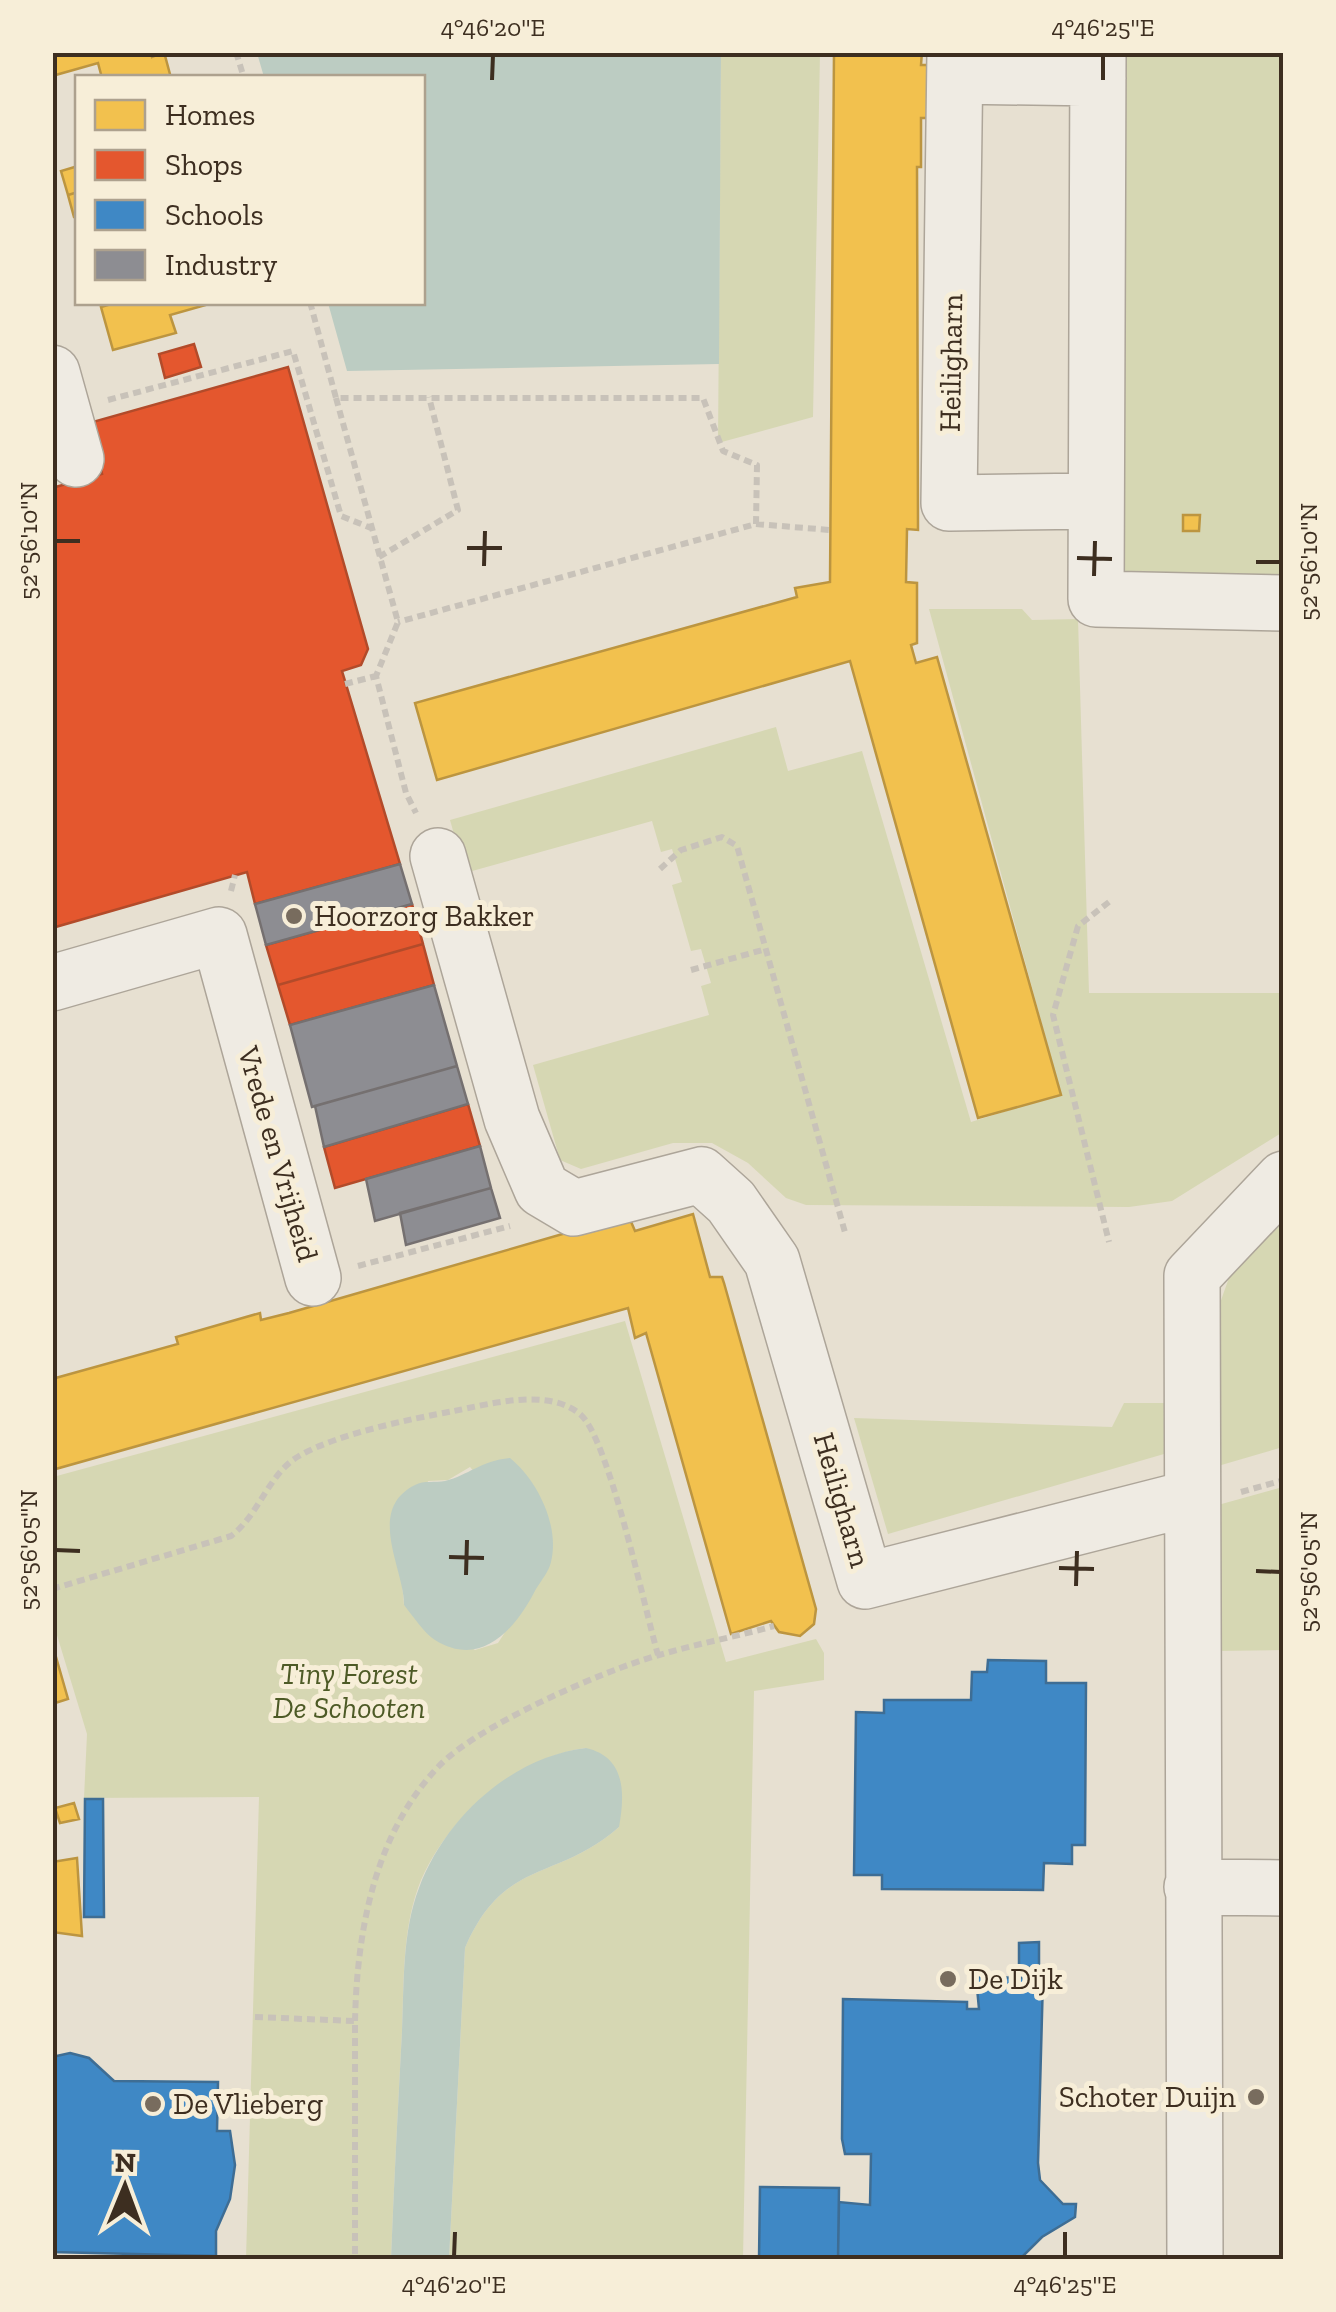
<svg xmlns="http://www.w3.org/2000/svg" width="1336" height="2312" viewBox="0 0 1336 2312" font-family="'Zilla Slab',serif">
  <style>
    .green { fill: #d6d7b3; fill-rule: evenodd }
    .water { fill: #bcccc2 }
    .homes { fill: #f2c14e; stroke: #bc9540; stroke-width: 2.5 }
    .shops { fill: #e4572e; stroke: #b24b2a; stroke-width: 2.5 }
    .schools { fill: #3f88c5; stroke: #3e6d94; stroke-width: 2.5 }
    .industry { fill: #8d8d92; stroke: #757070; stroke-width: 2.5 }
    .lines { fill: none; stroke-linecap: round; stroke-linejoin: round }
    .minor-casing { stroke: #ada599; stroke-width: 58 }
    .path { stroke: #c8c2b9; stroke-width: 6; stroke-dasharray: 8 5; stroke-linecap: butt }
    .minor { stroke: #efebe3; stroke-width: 55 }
    .ticks { fill: none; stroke: #3d2e20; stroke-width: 4 }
    .poi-dot { fill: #786c5e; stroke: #f7eed8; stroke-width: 4 }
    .labels { text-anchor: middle; stroke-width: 10; stroke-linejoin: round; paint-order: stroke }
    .street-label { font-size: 30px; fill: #3d2e20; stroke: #f7eed8 }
    .poi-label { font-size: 30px; fill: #3d2e20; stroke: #f7eed8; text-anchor: start }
    .park-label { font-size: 30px; font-style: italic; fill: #4d5a26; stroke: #f7eed8 }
    .neatline { fill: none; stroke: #3d2e20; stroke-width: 4 }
    .ticks-label { font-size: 25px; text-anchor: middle; fill: #3d2e20 }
  </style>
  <rect width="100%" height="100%" fill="#e7e0d1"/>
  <path class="green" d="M 721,53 L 820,53 L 813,417 L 718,443 Z
    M 1116,53 L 1283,53 L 1283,596 L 1116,574 Z
    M 929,609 L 1022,609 L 1032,620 L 1078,619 L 1089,993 L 1283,993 L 1283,1132 L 1172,1201 L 1129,1207 L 806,1205 L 786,1198 L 748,1163 L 712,1143 L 673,1143 L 581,1169 L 560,1160 L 533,1065 L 709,1015 L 701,986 L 711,983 L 701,949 L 691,951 L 672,885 L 682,882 L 672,849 L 661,852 L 652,821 L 465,873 L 450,820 L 776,727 L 788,771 L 862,751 L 971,1122 L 1061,1094 Z
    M 1283,1205 L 1283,1447 L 1218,1466 L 1219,1306 L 1231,1272 Z
    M 625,1321 L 726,1662 L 816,1639 L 824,1653 L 824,1680 L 754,1691 L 743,2259 L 449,2259 L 465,1948 C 504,1857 557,1882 619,1827 L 586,1748 C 514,1757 443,1821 418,1888 C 402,1933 404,1985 402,2031 C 398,2107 394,2183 391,2259 L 246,2259 L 259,1797 L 84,1798 L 87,1734 L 53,1622 L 53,1477 ZM 470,1467 L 551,1561 L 498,1643 L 475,1650 L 404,1605 L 402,1583 L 428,1481 L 448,1480 Z
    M 1124,1403 L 1164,1403 L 1164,1454 L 888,1534 L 854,1418 L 1112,1427 Z
    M 1283,1487 L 1283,1650 L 1217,1651 L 1218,1505 Z"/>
  <path class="water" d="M 257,53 L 721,53 L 719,364 L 347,371 L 328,303 L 422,302 L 422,78 L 264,77 Z
    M 510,1458 C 537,1480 560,1525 551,1562 C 549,1571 541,1581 536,1589 C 517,1626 483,1670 435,1640 C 424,1633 413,1616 404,1605 C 405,1570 365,1510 415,1485 C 424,1480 435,1483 445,1481 C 469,1475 480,1461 510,1458 Z
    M 586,1748 C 626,1757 625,1794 619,1827 C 557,1882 504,1857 465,1948 L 449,2259 L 391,2259 C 394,2183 398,2107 402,2031 C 404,1985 402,1932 419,1888 C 445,1818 511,1757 586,1748 Z"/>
  <path class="homes" d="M 52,52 L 151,52 L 152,57 L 164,52 L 171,78 L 102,78 L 98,63 L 52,76 Z
    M 834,52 L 922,52 L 921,65 L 936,65 L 935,118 L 921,118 L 921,167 L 917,167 L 918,530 L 907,529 L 906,582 L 917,583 L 917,643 L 911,645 L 916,663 L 937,657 L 1061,1095 L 978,1118 L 850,661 L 437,780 L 415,703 L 797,597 L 795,588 L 830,582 Z
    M 78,166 L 78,192 L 68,195 L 61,171 Z
    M 78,192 L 78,217 L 74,217 L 68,195 Z
    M 118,302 L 216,302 L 170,315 L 176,333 L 113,350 L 101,307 Z
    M 1183,515 L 1200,515 L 1199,531 L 1183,531 Z
    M 693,1214 L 710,1277 L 722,1277 L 724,1283 L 816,1609 L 814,1624 L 800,1636 L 779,1632 L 771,1621 L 731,1634 L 646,1333 L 635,1338 L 628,1308 L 52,1470 L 52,1379 L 178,1344 L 176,1337 L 260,1313 L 261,1320 L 289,1313 L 573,1231 L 629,1217 L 635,1231 Z
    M 56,1657 L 68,1699 L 52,1704 L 52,1659 Z
    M 74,1803 L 79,1819 L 60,1823 L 55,1808 Z
    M 77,1858 L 82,1936 L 52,1932 L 52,1862 Z"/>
  <path class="shops" d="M 194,344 L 201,367 L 165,378 L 159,354 Z
    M 288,367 L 368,649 L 361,665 L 342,671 L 400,864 L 255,904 L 247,872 L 52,928 L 52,488 L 102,474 L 89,423 Z
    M 412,904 L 423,944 L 278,985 L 266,945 Z
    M 423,944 L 434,985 L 290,1025 L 278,985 Z
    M 468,1104 L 480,1146 L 335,1188 L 324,1147 Z"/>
  <path class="schools" d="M 988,1660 L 1046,1661 L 1046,1683 L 1086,1683 L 1085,1845 L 1072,1845 L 1072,1864 L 1044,1863 L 1043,1890 L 882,1889 L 882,1875 L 854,1875 L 856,1712 L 884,1713 L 884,1700 L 971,1700 L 972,1672 L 987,1672 Z
    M 85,1799 L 103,1799 L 104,1917 L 84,1917 Z
    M 1039,1942 L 1039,1967 L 1019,1967 L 1019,1943 Z
    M 976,1977 L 1043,1978 L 1038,2163 L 1040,2180 L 1063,2204 L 1076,2204 L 1075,2217 L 1042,2237 L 1019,2260 L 838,2260 L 839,2202 L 870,2205 L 871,2154 L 845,2154 L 842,2139 L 843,1999 L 967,2002 L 967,2009 L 979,2009 Z
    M 70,2053 L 89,2058 L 114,2081 L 218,2082 L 217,2131 L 230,2131 L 235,2165 L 230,2199 L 216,2231 L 216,2256 L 52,2252 L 52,2057 Z
    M 760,2187 L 839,2188 L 838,2260 L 759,2260 Z"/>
  <path class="industry" d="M 400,864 L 412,904 L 266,945 L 255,904 Z
    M 434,985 L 457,1066 L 312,1107 L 290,1025 Z
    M 457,1066 L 468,1104 L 324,1147 L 315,1106 Z
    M 480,1146 L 491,1188 L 375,1221 L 366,1179 Z
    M 491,1188 L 500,1218 L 406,1245 L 400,1213 Z"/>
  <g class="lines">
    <defs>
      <path id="minor" d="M 955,52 L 949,503 L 1096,501
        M 1098,52 L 1096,599 L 1284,603
        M 955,76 L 1098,78
        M 52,373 L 76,459
        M 438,856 L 512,1119 L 542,1189 L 574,1208 L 701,1175 L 731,1202 L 772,1261 L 865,1581 L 1191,1498
        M 52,983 L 219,935 L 313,1278
        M 1192,1887 L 1284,1888
        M 1195,2260 L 1192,1276 L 1284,1179"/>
    </defs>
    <use href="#minor" class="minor-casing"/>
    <path class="path" d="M 236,52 L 244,78
      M 310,302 L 336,398 L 703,398 L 723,451 L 757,465 L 756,524 L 398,622
      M 336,398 L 398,622 L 376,676 L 406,793 L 416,813
      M 108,400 L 293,351 L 341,516 L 371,528
      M 756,524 L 830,530
      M 379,557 L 458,510 L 429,397
      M 345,684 L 376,676
      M 660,869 L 681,850 L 722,837 L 737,846 L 846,1236
      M 231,891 L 235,875
      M 1109,902 L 1078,926 L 1053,1015 L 1109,1242
      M 691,970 L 766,949
      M 358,1266 L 510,1226
      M 1241,1492 L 1284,1480
      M 52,1589 L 231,1536 C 259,1515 269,1473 299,1456 C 337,1434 410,1419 454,1411 C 490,1404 549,1387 581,1415 C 609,1440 645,1610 658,1655
      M 255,2017 L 355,2021 L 355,2260
      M 355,2021 C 357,1932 374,1834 439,1766 C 477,1726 602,1671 656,1656 C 695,1644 735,1637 774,1626"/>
    <use href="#minor" class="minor"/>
  </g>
  <path class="ticks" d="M 492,80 L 493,55M 1103,80 L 1103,55M 55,541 L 80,541M 467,548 L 502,548M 1077,558 L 1112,559M 1256,562 L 1281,562M 484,566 L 485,531M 1094,576 L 1095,541M 55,1550 L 80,1551M 449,1557 L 484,1558M 1059,1568 L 1094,1569M 1256,1571 L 1281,1572M 466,1575 L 467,1540M 1076,1586 L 1077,1551M 454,2257 L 455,2232M 1065,2257 L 1065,2232"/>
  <g class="poi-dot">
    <circle cx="294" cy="916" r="10"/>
    <circle cx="948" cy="1979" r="10"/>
    <circle cx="1256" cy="2097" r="10"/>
    <circle cx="153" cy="2104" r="10"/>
  </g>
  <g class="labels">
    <g class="street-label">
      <text transform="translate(951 363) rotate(-89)" y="10">Heiligharn</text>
      <text transform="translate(278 1154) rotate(74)" y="10">Vrede en Vrijheid</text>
      <text transform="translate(842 1500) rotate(74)" y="10">Heiligharn</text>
    </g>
    <g class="poi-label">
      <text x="314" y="926">Hoorzorg Bakker</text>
      <text x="968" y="1989">De Dijk</text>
      <text x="1236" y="2107" text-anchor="end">Schoter Duijn</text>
      <text x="173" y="2114">De Vlieberg</text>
    </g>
    <g class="park-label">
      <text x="349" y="1684">Tiny Forest<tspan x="349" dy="34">De Schooten</tspan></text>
    </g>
  </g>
  <rect width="1336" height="2312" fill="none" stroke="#f7eed8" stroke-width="110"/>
  <rect x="75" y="75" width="350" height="230" fill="#f7eed8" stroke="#ada18e" stroke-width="2.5"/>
  <rect x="95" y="100" width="50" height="30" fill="#f2c14e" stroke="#ada18e" stroke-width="2.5"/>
  <text x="165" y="125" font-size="30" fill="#3d2e20">Homes</text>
  <rect x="95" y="150" width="50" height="30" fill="#e4572e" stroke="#ada18e" stroke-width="2.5"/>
  <text x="165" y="175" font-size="30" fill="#3d2e20">Shops</text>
  <rect x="95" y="200" width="50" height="30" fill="#3f88c5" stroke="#ada18e" stroke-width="2.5"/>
  <text x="165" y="225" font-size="30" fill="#3d2e20">Schools</text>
  <rect x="95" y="250" width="50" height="30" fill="#8d8d92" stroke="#ada18e" stroke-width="2.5"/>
  <text x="165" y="275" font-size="30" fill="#3d2e20">Industry</text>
  <g transform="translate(125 2187) rotate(1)" stroke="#f7eed8" stroke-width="8" paint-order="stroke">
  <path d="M0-8L18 38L0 25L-18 38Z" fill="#3d2e20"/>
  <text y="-15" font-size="28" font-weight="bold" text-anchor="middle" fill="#3d2e20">N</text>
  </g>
  <rect x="55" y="55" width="1226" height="2202" class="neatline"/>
  <g class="ticks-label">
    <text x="493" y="36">4°46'20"E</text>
    <text x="1103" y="36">4°46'25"E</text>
    <text transform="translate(28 541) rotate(-90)" y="9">52°56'10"N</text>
    <text transform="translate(1308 562) rotate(-90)" y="9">52°56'10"N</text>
    <text transform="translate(28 1550) rotate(-90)" y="9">52°56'05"N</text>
    <text transform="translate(1308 1572) rotate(-90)" y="9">52°56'05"N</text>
    <text x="454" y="2293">4°46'20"E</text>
    <text x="1065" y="2293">4°46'25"E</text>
  </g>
</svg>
